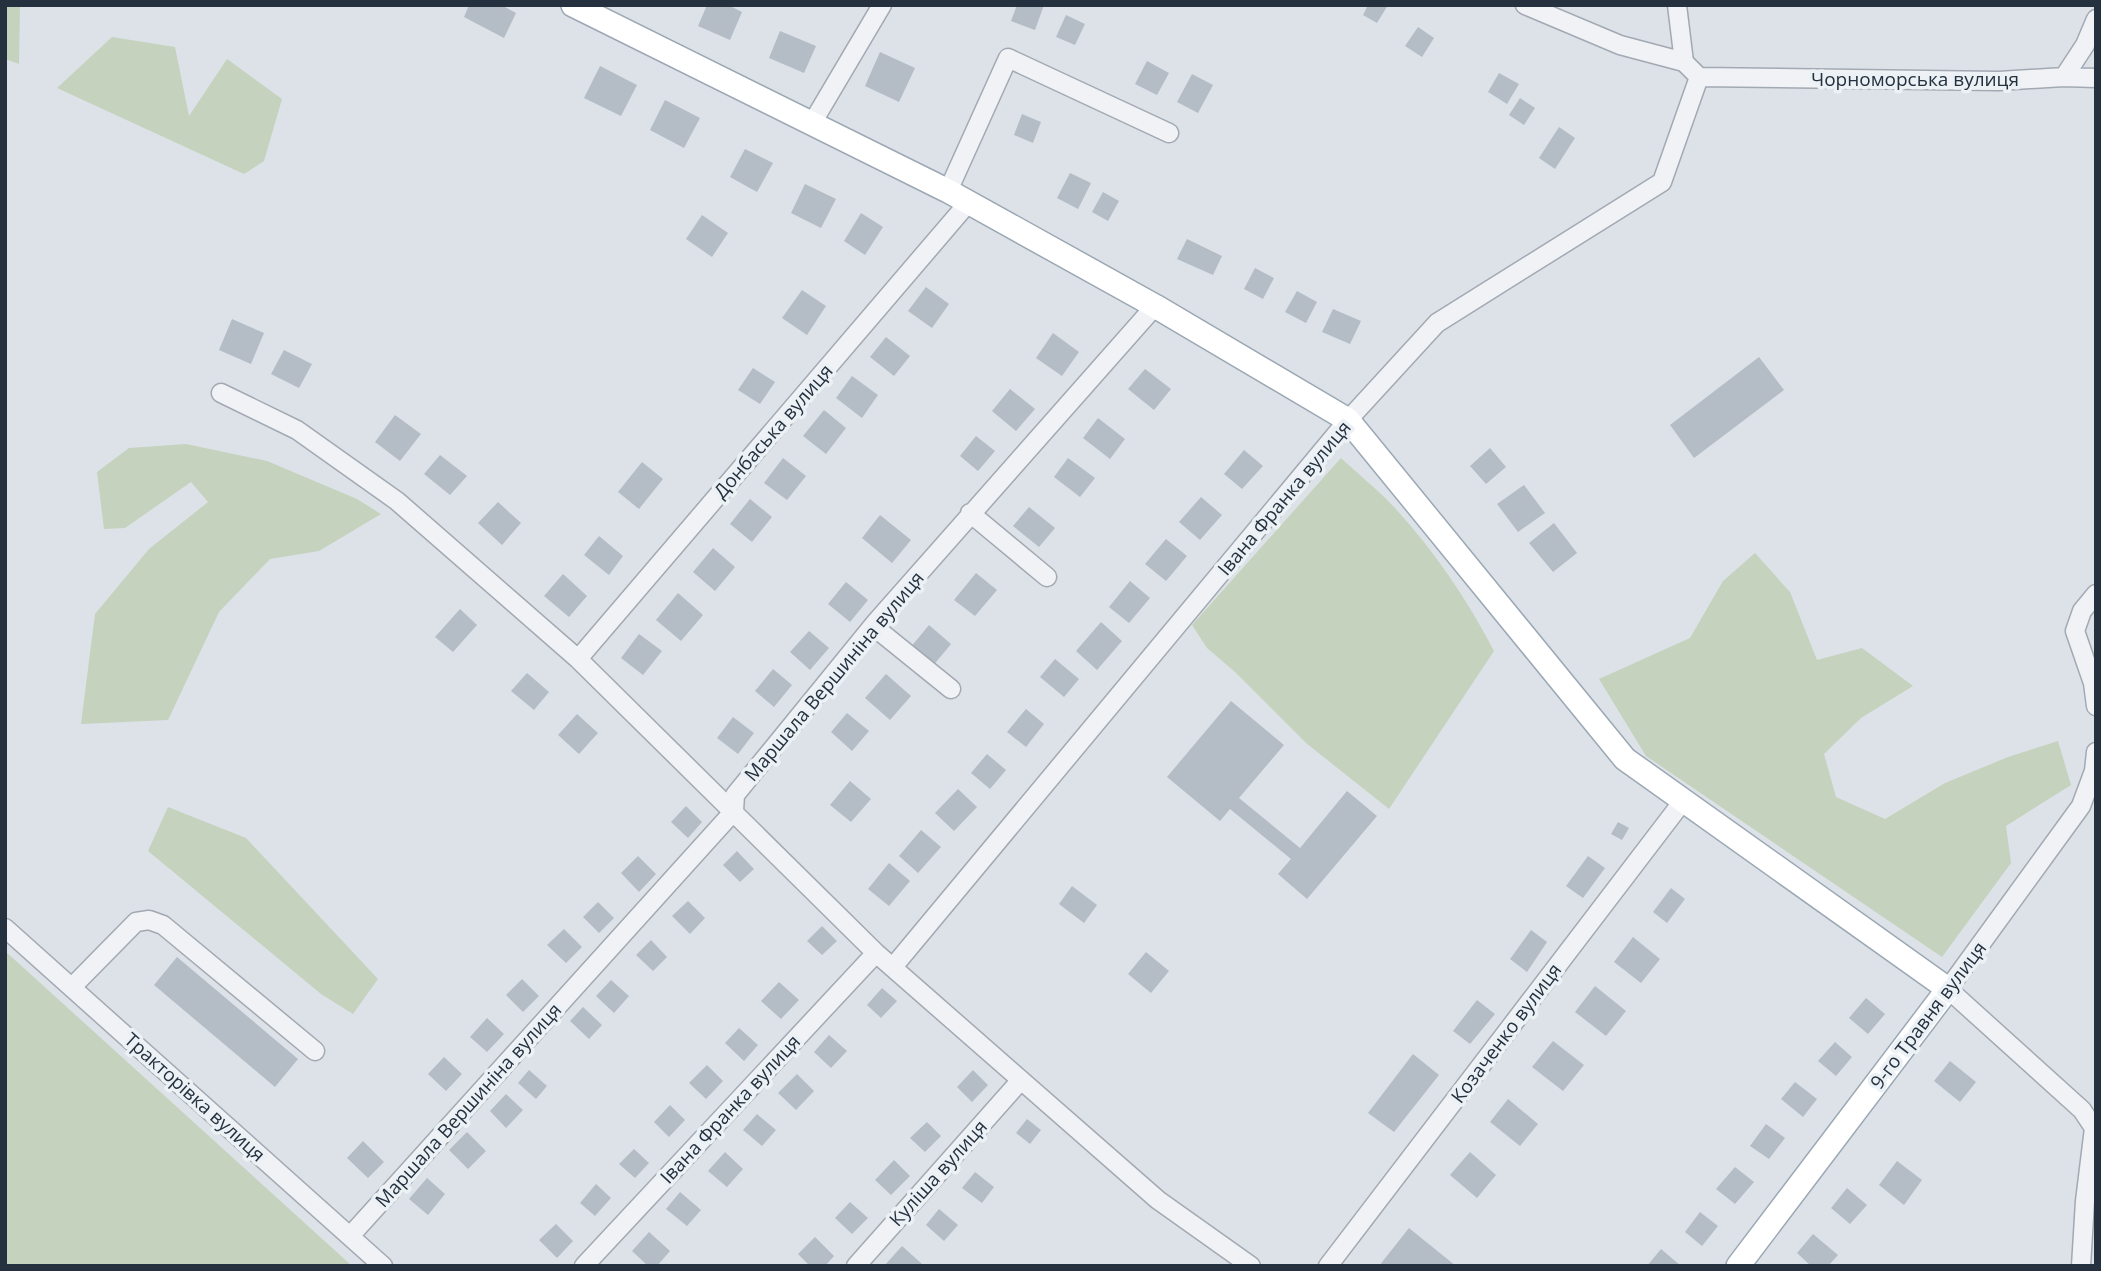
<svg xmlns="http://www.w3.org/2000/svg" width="2101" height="1271" viewBox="0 0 2101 1271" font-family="'Open Sans',sans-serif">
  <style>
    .green { fill: #c5d2bd }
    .building { fill: #b4bcc5 }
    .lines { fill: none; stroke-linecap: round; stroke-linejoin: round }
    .minor-casing { stroke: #a2a9b2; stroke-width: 21 }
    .major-casing { stroke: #9ba8b4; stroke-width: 26 }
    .minor { stroke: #f0f2f6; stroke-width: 18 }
    .major { stroke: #fff; stroke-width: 23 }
    .labels { text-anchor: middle; stroke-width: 7; stroke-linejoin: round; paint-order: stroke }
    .street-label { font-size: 19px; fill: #25313f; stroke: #ecf1f5 }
  </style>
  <rect width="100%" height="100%" fill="#dde2e8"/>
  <path class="green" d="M 5,5 L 20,6 L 19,64 L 5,59 Z
    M 112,37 L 175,47 L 189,116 L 227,59 L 282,99 L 264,161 L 244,174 L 57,88 Z
    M 186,444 L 267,461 L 357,499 L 381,514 L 319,551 L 270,559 L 219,612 L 168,720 L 81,724 L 95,614 L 149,549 L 208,502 L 191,482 L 125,528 L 104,529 L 97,472 L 129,448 Z
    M 1341,458 C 1358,474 1377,489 1393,506 C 1433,549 1467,599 1494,651 L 1389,809 L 1306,743 L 1235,672 L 1207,648 L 1192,625 Z
    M 1755,553 L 1790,592 L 1817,660 L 1862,648 L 1913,686 L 1861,718 L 1824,754 L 1836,797 L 1885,819 L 1945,783 L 2008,757 L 2058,741 L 2071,785 L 2006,826 L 2011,863 L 1942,957 L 1646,756 L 1599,679 L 1690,638 L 1723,581 Z
    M 168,807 L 246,838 L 378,979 L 353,1014 L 321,994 L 148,851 Z
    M 5,951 L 352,1266 L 5,1266 Z"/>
  <path class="building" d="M 469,5 L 501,5 L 516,13 L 504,38 L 464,17 Z
    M 707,5 L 728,5 L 742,12 L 730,40 L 698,26 Z
    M 1017,5 L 1044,5 L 1035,30 L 1011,21 Z
    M 1368,5 L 1388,5 L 1377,23 L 1363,15 Z
    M 1066,15 L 1085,24 L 1075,45 L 1056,37 Z
    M 1418,27 L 1434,38 L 1422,57 L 1405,46 Z
    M 780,31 L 816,46 L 804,73 L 769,58 Z
    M 880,52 L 915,68 L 899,102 L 865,86 Z
    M 1147,61 L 1169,73 L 1157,95 L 1135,84 Z
    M 600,66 L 637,85 L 621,116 L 584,98 Z
    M 1499,73 L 1519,84 L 1507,104 L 1488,92 Z
    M 1192,74 L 1213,85 L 1198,113 L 1177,102 Z
    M 1520,98 L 1535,108 L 1524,125 L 1509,115 Z
    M 665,100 L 700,118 L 684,148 L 650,130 Z
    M 1022,114 L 1041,122 L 1033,143 L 1014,135 Z
    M 1559,127 L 1575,138 L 1555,169 L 1539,158 Z
    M 745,149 L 773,163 L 757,192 L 730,177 Z
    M 1070,173 L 1091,183 L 1078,209 L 1057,198 Z
    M 805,184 L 836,199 L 821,228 L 791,213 Z
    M 1103,192 L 1119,201 L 1108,221 L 1092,212 Z
    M 861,213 L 883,227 L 865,255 L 844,241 Z
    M 702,215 L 728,233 L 712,257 L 686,239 Z
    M 1187,239 L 1222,256 L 1213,275 L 1177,259 Z
    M 1255,268 L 1274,278 L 1263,299 L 1244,289 Z
    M 926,287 L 949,304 L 932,328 L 908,311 Z
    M 802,290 L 826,306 L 807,335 L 782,318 Z
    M 1297,291 L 1317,302 L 1306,323 L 1285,312 Z
    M 1333,309 L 1361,321 L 1350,344 L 1322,332 Z
    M 232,319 L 264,333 L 251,364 L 219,350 Z
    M 1053,333 L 1079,352 L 1062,376 L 1036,358 Z
    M 886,337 L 910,356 L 894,376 L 870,357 Z
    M 284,350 L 312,364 L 299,388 L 271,374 Z
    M 1759,357 L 1784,390 L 1694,458 L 1670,425 Z
    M 753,368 L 775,382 L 760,404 L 738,390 Z
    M 1145,369 L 1171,389 L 1154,410 L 1128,389 Z
    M 852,376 L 878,395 L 862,418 L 836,398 Z
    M 1010,389 L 1035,409 L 1016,431 L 992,411 Z
    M 824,410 L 846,428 L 826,454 L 803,436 Z
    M 395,415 L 421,434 L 400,461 L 375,442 Z
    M 1098,418 L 1125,439 L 1110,459 L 1083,438 Z
    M 976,436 L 995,451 L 978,471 L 960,456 Z
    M 1490,448 L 1506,467 L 1486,484 L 1470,466 Z
    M 1244,450 L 1263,466 L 1242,489 L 1224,474 Z
    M 440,455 L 467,476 L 450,495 L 424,474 Z
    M 783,458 L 806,476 L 787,500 L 764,483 Z
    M 1068,458 L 1095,478 L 1080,497 L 1054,477 Z
    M 642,462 L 663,479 L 639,509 L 618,492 Z
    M 1524,485 L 1545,513 L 1518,532 L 1497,504 Z
    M 1201,497 L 1222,515 L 1200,540 L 1179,522 Z
    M 750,499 L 772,517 L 752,542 L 730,524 Z
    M 498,502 L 521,523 L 502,545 L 478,523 Z
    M 1029,507 L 1055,528 L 1039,547 L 1013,526 Z
    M 880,515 L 911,540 L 892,563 L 862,538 Z
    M 1554,523 L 1577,553 L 1553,572 L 1529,543 Z
    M 599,536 L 623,556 L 609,575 L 584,555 Z
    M 1166,539 L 1187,556 L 1166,581 L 1145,564 Z
    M 713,548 L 735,567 L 715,591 L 693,572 Z
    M 976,573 L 997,590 L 975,616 L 954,600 Z
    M 563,574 L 587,596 L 569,617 L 544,596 Z
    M 1130,581 L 1150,598 L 1129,623 L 1109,607 Z
    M 846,582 L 868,600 L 850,622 L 828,604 Z
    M 678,593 L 703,615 L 681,641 L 656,620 Z
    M 460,609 L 477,625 L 453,652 L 435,637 Z
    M 1101,622 L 1122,641 L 1097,670 L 1076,651 Z
    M 929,625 L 951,644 L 932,667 L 910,648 Z
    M 809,631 L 829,648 L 810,670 L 790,652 Z
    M 639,634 L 662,651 L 643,675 L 621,658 Z
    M 1055,659 L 1079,679 L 1064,697 L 1040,677 Z
    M 773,669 L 792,685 L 774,707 L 755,691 Z
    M 527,673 L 549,692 L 534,710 L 511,691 Z
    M 886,674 L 911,696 L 890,720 L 865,698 Z
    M 1231,701 L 1284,745 L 1239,798 L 1300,848 L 1347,791 L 1377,816 L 1307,899 L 1278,874 L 1291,859 L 1230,809 L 1220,821 L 1167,777 Z
    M 1026,709 L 1044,724 L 1026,747 L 1007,732 Z
    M 847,713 L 869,731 L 852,751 L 831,732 Z
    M 577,714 L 598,733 L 579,754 L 558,735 Z
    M 733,717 L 754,733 L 738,754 L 717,738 Z
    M 987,754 L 1006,770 L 990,789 L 971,773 Z
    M 850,781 L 871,799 L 851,822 L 830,805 Z
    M 958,789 L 977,807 L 954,831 L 935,813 Z
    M 686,806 L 702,822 L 688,838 L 671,822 Z
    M 1618,822 L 1629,828 L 1622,840 L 1611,834 Z
    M 921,830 L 941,847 L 918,873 L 899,856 Z
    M 737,851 L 754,869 L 740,882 L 723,865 Z
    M 638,856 L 656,874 L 639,892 L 621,873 Z
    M 1588,856 L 1605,868 L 1583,898 L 1566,886 Z
    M 889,863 L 910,881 L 889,906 L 868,889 Z
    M 1072,886 L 1097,905 L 1084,923 L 1059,904 Z
    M 1671,888 L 1685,899 L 1667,923 L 1653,912 Z
    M 688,901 L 705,918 L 690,934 L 672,916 Z
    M 598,902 L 614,918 L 599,933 L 583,917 Z
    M 822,926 L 837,941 L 822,955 L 807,941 Z
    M 564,929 L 582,947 L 566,963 L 547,945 Z
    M 1531,930 L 1547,942 L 1527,972 L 1510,959 Z
    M 1633,937 L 1660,959 L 1641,983 L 1614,962 Z
    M 651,940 L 667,957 L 653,971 L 636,955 Z
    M 1146,952 L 1169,971 L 1151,993 L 1128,974 Z
    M 177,957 L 298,1059 L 275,1087 L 154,985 Z
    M 522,979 L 539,996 L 523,1012 L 506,995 Z
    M 611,980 L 629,996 L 614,1013 L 596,996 Z
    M 779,982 L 799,1000 L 781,1019 L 761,1001 Z
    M 1595,986 L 1626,1011 L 1606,1036 L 1575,1012 Z
    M 882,988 L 897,1001 L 881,1018 L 867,1005 Z
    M 1866,998 L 1885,1014 L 1868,1034 L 1849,1018 Z
    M 1477,1000 L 1495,1014 L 1470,1044 L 1453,1031 Z
    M 583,1007 L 602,1025 L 589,1039 L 570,1021 Z
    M 487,1018 L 504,1034 L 487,1052 L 470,1037 Z
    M 739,1028 L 758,1045 L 744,1061 L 725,1043 Z
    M 829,1035 L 847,1051 L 831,1068 L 814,1052 Z
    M 1553,1041 L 1584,1065 L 1563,1091 L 1532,1067 Z
    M 1835,1042 L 1852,1057 L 1836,1076 L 1818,1061 Z
    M 1413,1054 L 1439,1075 L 1394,1132 L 1368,1113 Z
    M 444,1057 L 462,1074 L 446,1091 L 428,1074 Z
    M 1950,1061 L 1976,1082 L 1960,1102 L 1934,1081 Z
    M 707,1065 L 723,1081 L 706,1099 L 689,1083 Z
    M 529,1070 L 547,1086 L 536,1099 L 518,1083 Z
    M 973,1070 L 988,1085 L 972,1102 L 957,1087 Z
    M 797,1074 L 814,1091 L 796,1110 L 778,1093 Z
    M 1795,1082 L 1817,1099 L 1803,1117 L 1781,1099 Z
    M 506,1094 L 523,1110 L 506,1128 L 490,1111 Z
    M 1508,1099 L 1538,1124 L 1520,1146 L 1490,1122 Z
    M 670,1105 L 685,1120 L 669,1137 L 654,1122 Z
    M 757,1114 L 776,1130 L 762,1146 L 743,1130 Z
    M 1027,1119 L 1041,1130 L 1030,1144 L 1016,1133 Z
    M 927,1122 L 941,1136 L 925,1152 L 910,1138 Z
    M 1766,1124 L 1785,1138 L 1769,1159 L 1750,1146 Z
    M 467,1132 L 486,1151 L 468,1169 L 449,1150 Z
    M 363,1141 L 384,1162 L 368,1178 L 347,1158 Z
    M 634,1149 L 649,1163 L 635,1178 L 619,1164 Z
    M 725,1152 L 743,1169 L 727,1187 L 708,1171 Z
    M 1470,1152 L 1496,1175 L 1477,1198 L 1450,1175 Z
    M 894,1160 L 910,1176 L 891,1195 L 875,1180 Z
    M 1897,1161 L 1922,1180 L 1904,1205 L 1879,1185 Z
    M 1735,1167 L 1754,1182 L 1735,1204 L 1716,1189 Z
    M 975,1172 L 994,1187 L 982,1203 L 962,1188 Z
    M 427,1178 L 445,1194 L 428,1215 L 409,1199 Z
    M 596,1184 L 611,1198 L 595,1216 L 580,1203 Z
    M 1847,1188 L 1867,1205 L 1850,1224 L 1831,1208 Z
    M 680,1192 L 701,1210 L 687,1226 L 666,1209 Z
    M 850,1202 L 868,1218 L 852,1234 L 835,1218 Z
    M 939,1209 L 958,1225 L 944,1241 L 926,1225 Z
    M 1700,1212 L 1718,1226 L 1702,1246 L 1685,1232 Z
    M 556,1224 L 573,1241 L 557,1258 L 539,1240 Z
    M 1409,1228 L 1425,1241 L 1456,1266 L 1379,1266 Z
    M 649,1232 L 670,1251 L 657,1266 L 648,1266 L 632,1251 Z
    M 1813,1234 L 1838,1255 L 1828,1266 L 1811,1266 L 1797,1253 Z
    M 815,1237 L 834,1256 L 825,1266 L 810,1266 L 798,1254 Z
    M 902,1246 L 922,1264 L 920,1266 L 885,1265 Z
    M 1661,1249 L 1681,1266 L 1647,1266 Z"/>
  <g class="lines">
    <defs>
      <path id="minor" d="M 1525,5 L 1620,45 L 1684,62 L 1699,77
        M 1677,5 L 1684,62
        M 1699,77 L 1999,81 L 2064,77 L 2085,45 L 2096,19
        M 2064,77 L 2096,78
        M 811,125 L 882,5
        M 948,191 L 1008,58 L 1169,133
        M 221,393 L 297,430 L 397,501 L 578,659 L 876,953 L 1158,1200 L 1251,1266
        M 970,513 L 1047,577
        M 2096,594 L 2082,611 L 2075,631 L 2093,683 L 2096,706
        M 873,626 L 951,689
        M 578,659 L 968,203
        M 5,928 L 383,1266
        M 893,967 L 1348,420 L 1437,323 L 1662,182 L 1699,77
        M 72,987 L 136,922 L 149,920 L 163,925 L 315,1051
        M 351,1235 L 734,811 L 735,795 L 876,622 L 1155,306
        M 584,1266 L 876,953
        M 856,1266 L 1021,1080
        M 1328,1266 L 1683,801
        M 2081,1266 L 2085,1201 L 2094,1128 L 2082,1110 L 1948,989 L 2081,806 L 2094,771 L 2096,752"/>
      <path id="major" d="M 573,5 L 948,191 L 1155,306 L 1348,420 L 1625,759 L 1948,989 L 1738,1266"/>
    </defs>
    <use href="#minor" class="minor-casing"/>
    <use href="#major" class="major-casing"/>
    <use href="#minor" class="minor"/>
    <use href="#major" class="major"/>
  </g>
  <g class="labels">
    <g class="street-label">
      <text x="1915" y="86">Чорноморська вулиця</text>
      <text transform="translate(773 431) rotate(-49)" y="7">Донбаська вулиця</text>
      <text transform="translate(1284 498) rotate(-50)" y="7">Івана Франка вулиця</text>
      <text transform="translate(834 676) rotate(-50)" y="7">Маршала Вершиніна вулиця</text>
      <text transform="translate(1928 1015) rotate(-53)" y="7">9-го Травня вулиця</text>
      <text transform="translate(1506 1033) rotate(-53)" y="7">Козаченко вулиця</text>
      <text transform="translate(195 1097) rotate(42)" y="7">Тракторівка вулиця</text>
      <text transform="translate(468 1105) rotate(-48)" y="7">Маршала Вершиніна вулиця</text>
      <text transform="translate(730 1109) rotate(-47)" y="7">Івана Франка вулиця</text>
      <text transform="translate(938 1173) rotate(-48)" y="7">Куліша вулиця</text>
    </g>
  </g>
  <rect width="2101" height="1271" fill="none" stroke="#25313f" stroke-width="14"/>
</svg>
